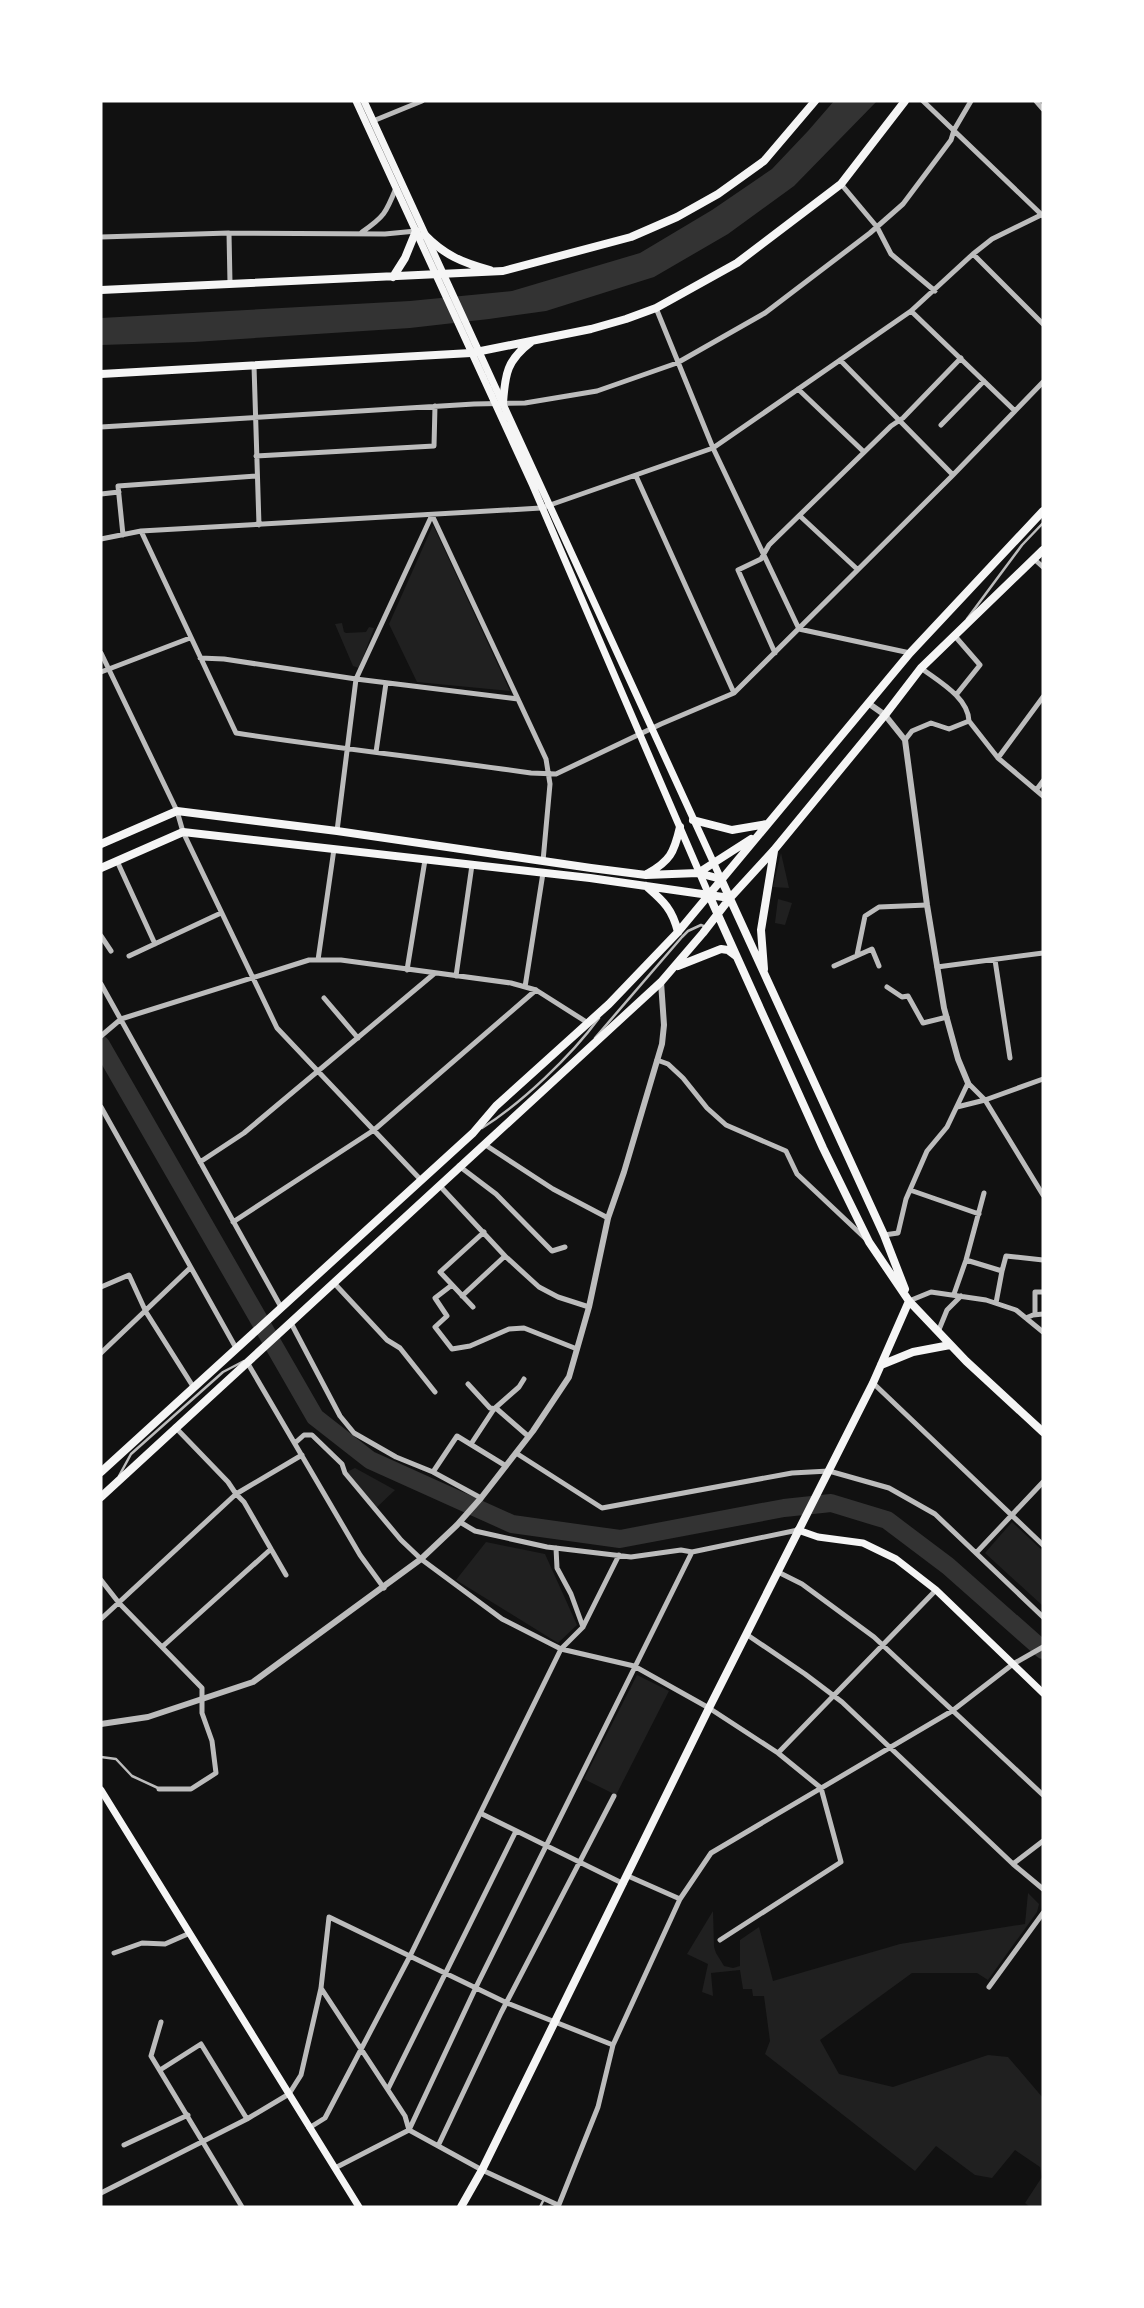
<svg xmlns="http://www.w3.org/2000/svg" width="1144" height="2308" viewBox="0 0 1144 2308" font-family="Jost,sans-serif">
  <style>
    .green { fill: #202020 }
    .water { fill: #333 }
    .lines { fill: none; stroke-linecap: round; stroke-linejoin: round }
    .river { stroke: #333; stroke-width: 18 }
    .service { stroke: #bcbcbc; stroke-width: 2.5 }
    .minor { stroke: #bcbcbc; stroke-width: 5 }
    .tertiary { stroke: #bcbcbc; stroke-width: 6 }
    .secondary { stroke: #f5f5f5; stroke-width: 7 }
    .primary { stroke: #f5f5f5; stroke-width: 8 }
  </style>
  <rect width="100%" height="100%" fill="#111"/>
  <path class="green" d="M 433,525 L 510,691 L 417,682 L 389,624 Z
    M 342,623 L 344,632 L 346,633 L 366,632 L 369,627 L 374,628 L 359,668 L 353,666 L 335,624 Z
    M 781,853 L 789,888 L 773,887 Z
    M 778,899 L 792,903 L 785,925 L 775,923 Z
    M 355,1468 L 395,1490 L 375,1509 L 345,1473 Z
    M 1012,1522 L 1043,1551 L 1043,1606 L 985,1553 Z
    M 486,1542 L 545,1554 L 577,1625 L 558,1643 L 456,1580 Z
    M 637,1675 L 669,1691 L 616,1795 L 584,1779 Z
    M 1028,1893 L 1039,1904 L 1037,1912 L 988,1980 L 977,1973 L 912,1973 L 820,2040 L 839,2074 L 893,2087 L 988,2055 L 1008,2057 L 1043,2098 L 1043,2207 L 1030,2207 L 1025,2203 L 1042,2177 L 1040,2167 L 1015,2150 L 992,2178 L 975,2175 L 936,2146 L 915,2171 L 765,2054 L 770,2041 L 764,1996 L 753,1996 L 752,1989 L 743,1989 L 740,1970 L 711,1973 L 713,1996 L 702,1992 L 708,1964 L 687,1954 L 713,1911 L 714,1947 L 716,1953 L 724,1966 L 733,1968 L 740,1966 L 740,1940 L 759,1927 L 773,1981 L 900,1944 L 1025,1924 Z"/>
  <path class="water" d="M 834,101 L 877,101 L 794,186 L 728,234 L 654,277 L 546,311 L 489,319 L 410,328 L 194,342 L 101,345 L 101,318 L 410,301 L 512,291 L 640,253 L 712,210 L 772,169 L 808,131 Z"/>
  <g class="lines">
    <path class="river" d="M 101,1045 L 315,1417 L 370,1460 L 512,1524 L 620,1539 L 784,1508 L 831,1503 L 887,1520 L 948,1566 L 1043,1650"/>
    <path class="service" d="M 967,619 L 1022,545 L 1043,523
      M 595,1038 L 682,937 L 688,931 L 701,925 L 706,927
      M 482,1128 C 522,1103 571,1056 599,1018
      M 119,1476 L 131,1454 L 223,1372 L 244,1361
      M 101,1757 L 116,1759 L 132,1776 L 158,1788
      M 540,2207 L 544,2199"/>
    <path class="minor" d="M 923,101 L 1043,216
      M 1036,101 L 1043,109
      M 373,121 L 422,101
      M 841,184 L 877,227 L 891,254 L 935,291
      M 362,232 C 384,217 386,213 396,188
      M 229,233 L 230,283
      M 101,237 L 229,233 L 385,234 L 416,231
      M 973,254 L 1043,324
      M 656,308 L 713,448 L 799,629 L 910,653
      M 911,311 L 1015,411
      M 840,360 L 953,475
      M 254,366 L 259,525
      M 798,389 L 864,452
      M 941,425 L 984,381
      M 101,427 L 474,404 L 525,403 L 597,391 L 677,363 L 765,313 L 870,233 L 903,204 L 951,140 L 954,130 L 971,101
      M 256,456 L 434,446 L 435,406
      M 636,476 L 734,693
      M 101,494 L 119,492
      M 432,515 L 546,759 L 550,784 L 543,861
      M 800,516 L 857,569
      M 141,531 L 236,733 C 334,748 433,759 531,773 L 556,774 L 661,724 L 734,693 L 953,475 L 1043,382
      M 123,535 L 118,486 L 257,476
      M 101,539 L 141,531 L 541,508 L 550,505 L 713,448 L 911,311 L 973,254 L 992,239 L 1041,215
      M 1034,559 L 1043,567
      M 954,635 L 980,665 L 956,695
      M 101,653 L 177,811 L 183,832 L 277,1028 L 420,1179
      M 775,653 L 738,570 L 761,559 L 769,545 L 891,426 L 903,418 L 961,358
      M 200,658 L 224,659 L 356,679 L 518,699
      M 921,668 C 938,681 968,697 969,721 L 998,758 L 1043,796
      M 101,672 L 190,638
      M 905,740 L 912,731 L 931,723 L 949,729 L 969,721
      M 376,752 L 386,683
      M 998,758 L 1043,697
      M 1037,789 L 1043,781
      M 337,831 L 356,679 L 432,515
      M 117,861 L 155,944
      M 101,936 L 111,951
      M 857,955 L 865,916 L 879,907 L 927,905
      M 129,956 L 221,913
      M 318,960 L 334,849
      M 995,960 L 1010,1058
      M 834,966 L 872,949 L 879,966
      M 937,967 L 1043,953
      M 407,970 L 425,860
      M 456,976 L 472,865
      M 101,984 L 281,1307
      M 525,987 L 543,873
      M 887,987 L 902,997 L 908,996 L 923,1023 L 947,1017
      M 324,998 L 358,1038
      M 101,1036 L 121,1019 L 309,960 L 341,960 L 511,983 L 536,990 L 588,1023
      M 657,1060 L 668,1064 L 683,1078 L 707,1108 L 726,1125 L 786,1151 L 797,1174 L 866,1239
      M 101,1107 L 236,1348
      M 957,1107 L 985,1100 L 1043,1079
      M 484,1144 L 553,1189 L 608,1218
      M 200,1162 L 244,1133 L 435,973
      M 459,1166 L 496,1194 L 552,1251 L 565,1247
      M 439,1185 L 505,1256 L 539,1287 L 558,1297 L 589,1307
      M 910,1190 L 979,1214
      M 233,1222 L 374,1130 L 536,990
      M 884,1235 L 898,1233 L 906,1199 L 927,1151 L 947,1127 L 968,1083 L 985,1100 L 1043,1195
      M 966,1260 L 1002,1271 L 1006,1256 L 1043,1260
      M 334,1283 L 387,1340 L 400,1348 L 435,1392
      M 452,1285 L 435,1298 L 447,1316 L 435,1327 L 452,1349 L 470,1346 L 509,1329 L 524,1328 L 577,1349
      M 101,1287 L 129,1275 L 146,1312 L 194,1388
      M 954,1294 L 966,1260 L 984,1193
      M 462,1296 L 505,1256
      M 909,1301 L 931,1292 L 986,1300 L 1016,1310 L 1043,1332
      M 996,1303 L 1002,1271
      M 473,1307 L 440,1272 L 484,1232
      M 1035,1314 L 1035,1292 L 1043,1292
      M 1026,1318 L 1033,1315 L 1043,1314
      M 291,1323 L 340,1416 L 354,1433 L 396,1457 L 433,1472 L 481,1498
      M 938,1332 L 947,1310 L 961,1296
      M 101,1353 L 190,1268
      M 247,1362 L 360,1555 L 384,1588
      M 873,1383 L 1043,1545
      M 468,1384 L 490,1408 L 497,1409 L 528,1436
      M 175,1427 L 228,1482 L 236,1494 L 244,1502 L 286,1575
      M 295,1443 L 304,1435 L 312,1435 L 342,1464 L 345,1473 L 401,1540 L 421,1559 L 502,1619 L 561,1649 L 634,1666 L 709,1708 L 778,1753 L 821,1788 L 841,1862 L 720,1940
      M 471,1444 L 494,1409 L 519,1387 L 524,1379
      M 516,1453 L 602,1508 L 792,1473 L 829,1471 L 889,1488 L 935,1514 L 1043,1617
      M 433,1472 L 457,1436 L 506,1466
      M 460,1522 L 475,1531 L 547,1547 L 631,1557 L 681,1550 L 692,1552 L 798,1530
      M 556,1548 L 557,1568 L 571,1594 L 583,1627
      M 976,1553 L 1043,1482
      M 778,1572 L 802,1584 L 874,1637 L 1043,1795
      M 101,1580 L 119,1603 L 202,1688 L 202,1713 L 212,1741 L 216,1773 L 191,1789 L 159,1789
      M 101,1619 L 236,1494 L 302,1455
      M 746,1634 L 805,1674 L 842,1702 L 1013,1864 L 1043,1889
      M 162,1647 L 271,1549
      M 778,1753 L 936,1590
      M 482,1814 L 624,1884
      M 1013,1864 L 1043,1841
      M 628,1876 L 680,1899
      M 114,1953 L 142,1943 L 165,1944 L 190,1933
      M 989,1987 L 1043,1913
      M 321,1988 L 405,2116 L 409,2130 L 482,2170 L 558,2205
      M 161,2022 L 151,2056 L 242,2207
      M 160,2070 L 201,2044 L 247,2119
      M 388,2089 L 516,1831
      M 309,2128 L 325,2118 L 410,1956 L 561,1649 L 583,1627 L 619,1555
      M 124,2145 L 188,2115
      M 438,2146 L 501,2013 L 614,1796
      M 335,2168 L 409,2130 L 478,1983 L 692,1552
      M 101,2193 L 247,2119 L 289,2094 L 301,2075 L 321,1988 L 329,1917 L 507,2003 L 613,2045
      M 558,2207 L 598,2107 L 613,2045 L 680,1899 L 711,1853 L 952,1711 L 1013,1664 L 1043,1647"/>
    <path class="tertiary" d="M 868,703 L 885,715 L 905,740 L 927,905 L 944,1008 L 958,1059 L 968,1083
      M 101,1724 L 148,1717 L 253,1682 L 421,1559 L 457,1525 L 481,1498 L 533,1431 L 569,1377 L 589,1307 L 608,1218 L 624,1172 L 662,1044 L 664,1025 L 661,982"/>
    <path class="secondary" d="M 356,101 L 533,486 L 709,895
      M 364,101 L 721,879
      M 798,1530 L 818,1537 L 863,1543 L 896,1559 L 936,1590 L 1043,1693
      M 101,1790 L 359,2207"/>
    <path class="primary" d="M 424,234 C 444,255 463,263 490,270
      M 393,277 L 405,258 L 416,231
      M 101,290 L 503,271 L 631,237 L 677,217 L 718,194 L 764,161 L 815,101
      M 101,374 L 471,353 L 591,329 L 626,319 L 656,308 L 737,263 L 841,184 L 905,101
      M 503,403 C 505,374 507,360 531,342
      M 693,820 L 732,830 L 767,824
      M 101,844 L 177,811 L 337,831 L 591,868 L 646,875 L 698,873 L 721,879
      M 101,868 L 183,832 L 590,878 L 730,898
      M 698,873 L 751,839
      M 647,874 C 670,861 674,853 680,827
      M 721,879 L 884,1235 L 905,1289
      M 646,886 C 663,901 672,908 678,932
      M 709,895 L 823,1148 L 869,1242 L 909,1301 L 966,1361 L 1043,1432
      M 678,966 L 721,949 L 728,950 L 736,956
      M 764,969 L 761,930 L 774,851
      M 881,1365 L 913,1352 L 950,1345
      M 101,1472 L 473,1133 L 496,1106 L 609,1004 L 678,932 L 910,653 L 1043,511
      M 101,1497 L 661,982 L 703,933 L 730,898 L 774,850 L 885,715 L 921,668 L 1043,550
      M 461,2207 L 482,2170 L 709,1708 L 873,1383 L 909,1301"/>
  </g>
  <rect width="1144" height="2308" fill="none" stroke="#ffffff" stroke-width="205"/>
</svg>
